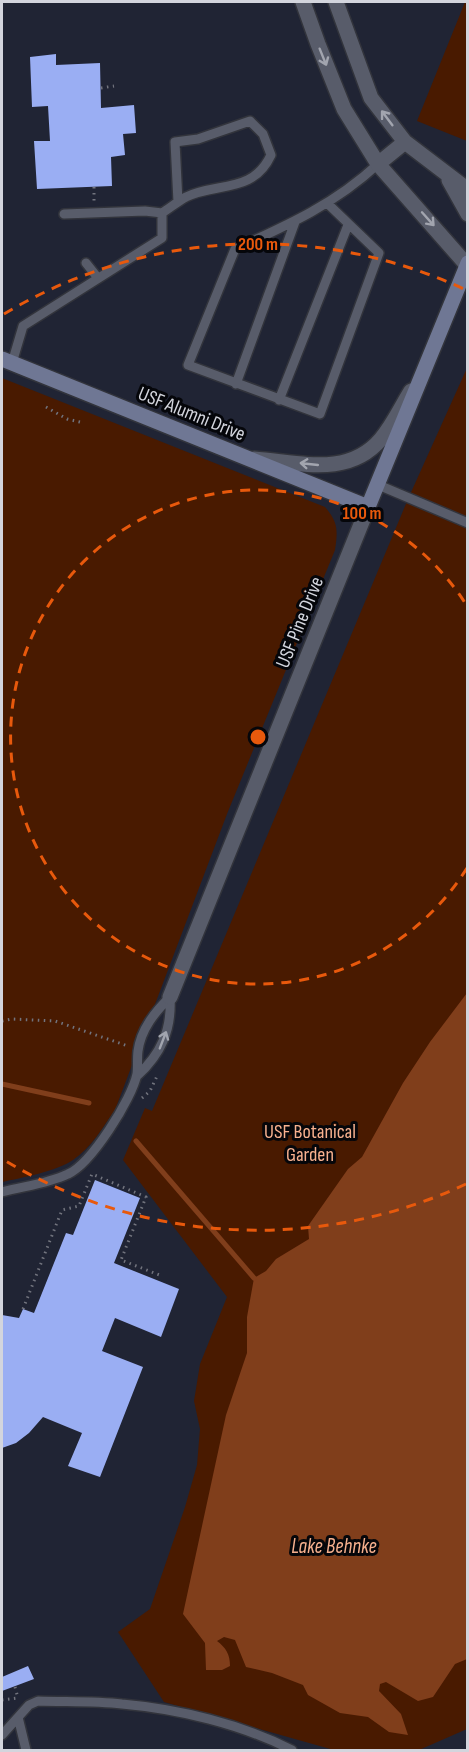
<svg xmlns="http://www.w3.org/2000/svg" width="469" height="1752" viewBox="0 0 469 1752" font-family="'Sofia Sans Condensed',sans-serif">
  <style>
    .built { fill: #202434 }
    .green { fill: #491a00 }
    .water { fill: #803e1b }
    .lines { fill: none; stroke-linecap: round; stroke-linejoin: round }
    .stream { stroke: #803e1b; stroke-width: 5 }
    .building { fill: #9aaef3 }
    .lane-casing { stroke: #32343c; stroke-width: 12 }
    .street-casing { stroke: #32343c; stroke-width: 18 }
    .secondary-casing { stroke: #32343c; stroke-width: 18 }
    .path { stroke: #72747e; stroke-width: 3; stroke-dasharray: 1.5 4.5; stroke-linecap: butt }
    .lane { stroke: #585c6a; stroke-width: 9 }
    .street { stroke: #585c6a; stroke-width: 15 }
    .secondary { stroke: #6f7794; stroke-width: 15 }
    .oneway { stroke: #a2a5af }
    .ring { fill: none; stroke: #e8590c; stroke-width: 3; stroke-dasharray: 10 8 }
    .labels { text-anchor: middle; stroke-width: 6; stroke-linejoin: round; paint-order: stroke }
    .street-label { font-size: 20px; fill: #d3d5dd; stroke: #05060a }
    .park-label { font-size: 20px; fill: #f8b18f; stroke: #05060a }
    .water-label { font-size: 21px; font-style: italic; fill: #f6b08e; stroke: #05060a }
    .centre { fill: #e8590c; stroke: #05060a; stroke-width: 3 }
    .ring-label { font-size: 18px; text-anchor: middle; font-weight: bold; fill: #e8590c; stroke: #05060a; stroke-width: 6; stroke-linejoin: round; paint-order: stroke }
  </style>
  <rect width="100%" height="100%" fill="#181b26"/>
  <path class="built" d="M 2,2 L 467,2 L 467,1750 L 2,1750 Z"/>
  <path class="green" d="M 465,2 L 468,2 L 467,141 L 417,121 Z
    M 467,368 L 467,1729 L 419,1750 L 334,1750 L 164,1702 L 118,1632 L 150,1609 L 185,1507 L 197,1465 L 200,1429 L 194,1401 L 200,1364 L 227,1297 L 123,1160 L 145,1108 L 152,1111 L 408,499 Z
    M 2,378 L 325,507 C 338,522 338,530 335,550 L 227,814 L 115,1110 C 103,1127 91,1148 73,1160 C 57,1171 21,1178 2,1182 Z"/>
  <path class="water" d="M 467,993 L 467,1659 L 455,1664 L 433,1697 L 418,1701 L 386,1682 L 380,1684 L 379,1691 L 401,1714 L 408,1735 L 389,1732 L 368,1717 L 340,1713 L 308,1695 L 303,1685 L 272,1673 L 246,1667 L 235,1640 L 224,1637 L 217,1641 C 226,1648 230,1654 230,1666 L 222,1670 L 206,1670 L 205,1643 L 183,1614 L 226,1415 L 247,1353 L 247,1317 L 254,1278 L 266,1271 L 276,1259 L 309,1239 L 308,1226 L 348,1169 L 362,1157 L 403,1083 L 430,1042 Z"/>
  <g class="lines">
    <path class="stream" d="M 2,1084 L 89,1103
      M 136,1141 L 254,1278"/>
  </g>
  <path class="building" d="M 56,54 L 56,65 L 100,63 L 101,108 L 134,105 L 136,133 L 123,134 L 125,155 L 111,157 L 112,186 L 37,189 L 34,141 L 50,141 L 48,106 L 32,107 L 30,57 Z
    M 95,1180 L 140,1198 L 114,1263 L 179,1289 L 161,1337 L 115,1318 L 102,1351 L 143,1367 L 100,1477 L 68,1466 L 82,1433 L 43,1417 L 29,1433 L 16,1443 L 2,1448 L 2,1315 L 19,1318 L 23,1309 L 34,1313 L 66,1233 L 73,1235 Z
    M 28,1666 L 34,1679 L 2,1691 L 2,1677 Z"/>
  <g class="lines">
    <defs>
      <path id="lane" d="M 327,203 L 379,253 L 320,414 L 188,365 L 235,249 C 288,225 335,204 378,164
        M 64,214 L 145,211 L 162,213 C 170,208 177,202 186,197 C 216,182 253,194 271,155 L 263,134 L 250,121 L 198,139 L 175,142 L 178,202
        M 86,263 L 98,278
        M 12,363 L 23,326 L 162,238 L 162,213
        M 236,384 L 295,222
        M 279,400 L 348,225
        M 376,484 L 468,523
        M 137,1076 C 161,1054 172,1030 170,997
        M 2,1192 C 24,1186 47,1184 68,1174 C 91,1164 132,1099 137,1074 C 138,1067 137,1059 138,1051 C 141,1029 155,1012 170,997
        M 18,1717 L 26,1750
        M 2,1735 L 29,1705 L 38,1701 C 66,1702 95,1701 122,1704 C 179,1709 241,1724 292,1750"/>
      <path id="street" d="M 303,2 L 318,44 L 344,109 L 378,164 L 466,264
        M 336,2 L 371,98 L 405,142 L 468,190
        M 378,164 L 405,142
        M 449,180 L 468,214
        M 254,459 C 299,462 348,478 381,439 C 393,425 401,407 411,391
        M 170,997 L 368,507"/>
      <path id="secondary" d="M 2,359 L 368,507 L 468,263"/>
    </defs>
    <use href="#lane" class="lane-casing"/>
    <use href="#street" class="street-casing"/>
    <use href="#secondary" class="secondary-casing"/>
    <path class="path" d="M 101,88 L 114,86
      M 94,187 L 94,201
      M 46,407 L 67,419 L 84,423
      M 2,1021 L 12,1019 L 55,1021 L 128,1046
      M 142,1098 L 150,1091 L 158,1074
      M 23,1309 L 62,1210 L 79,1206 L 92,1174 L 146,1197 L 121,1260 L 162,1276
      M 15,1687 L 18,1698
      M 2,1700 L 18,1698"/>
    <use href="#lane" class="lane"/>
    <use href="#street" class="street"/>
    <use href="#secondary" class="secondary"/>
  </g>
  <defs><path id="oneway-shaft" d="M-6 0H5M1.5-3L5.5 0L1.5 3" fill="none" stroke-width="1.6" stroke-linecap="round" stroke-linejoin="round" transform="scale(1.5)"/></defs>
  <g class="oneway">
    <use href="#oneway-shaft" transform="translate(323 57) rotate(68)"/>
    <use href="#oneway-shaft" transform="translate(387 118) rotate(-127)"/>
    <use href="#oneway-shaft" transform="translate(428 219) rotate(48)"/>
    <use href="#oneway-shaft" transform="translate(309 464) rotate(-174)"/>
    <use href="#oneway-shaft" transform="translate(163 1040) rotate(-69)"/>
  </g>
  <g class="ring">
    <path d="M467 868A247 247 0 1 1 467 606"/>
    <path d="M466 1184A493 493 0 0 1 4 1160M4 314A493 493 0 0 1 466 290"/>
  </g>
  <g class="labels">
    <g class="street-label">
      <text transform="translate(192 413) rotate(22)" y="7">USF Alumni Drive</text>
      <text transform="translate(299 622) rotate(-68)" y="7">USF Pine Drive</text>
    </g>
    <g class="park-label">
      <text x="310" y="1138">USF Botanical<tspan x="310" dy="23">Garden</tspan></text>
    </g>
    <g class="water-label">
      <text x="334" y="1553">Lake Behnke</text>
    </g>
  </g>
  <circle cx="258" cy="737" r="9" class="centre"/>
  <g class="ring-label">
    <text x="258" y="250">200 m</text>
    <text x="362" y="519">100 m</text>
  </g>
  <rect width="469" height="1752" fill="none" stroke="#d3d5dd" stroke-width="6"/>
</svg>
